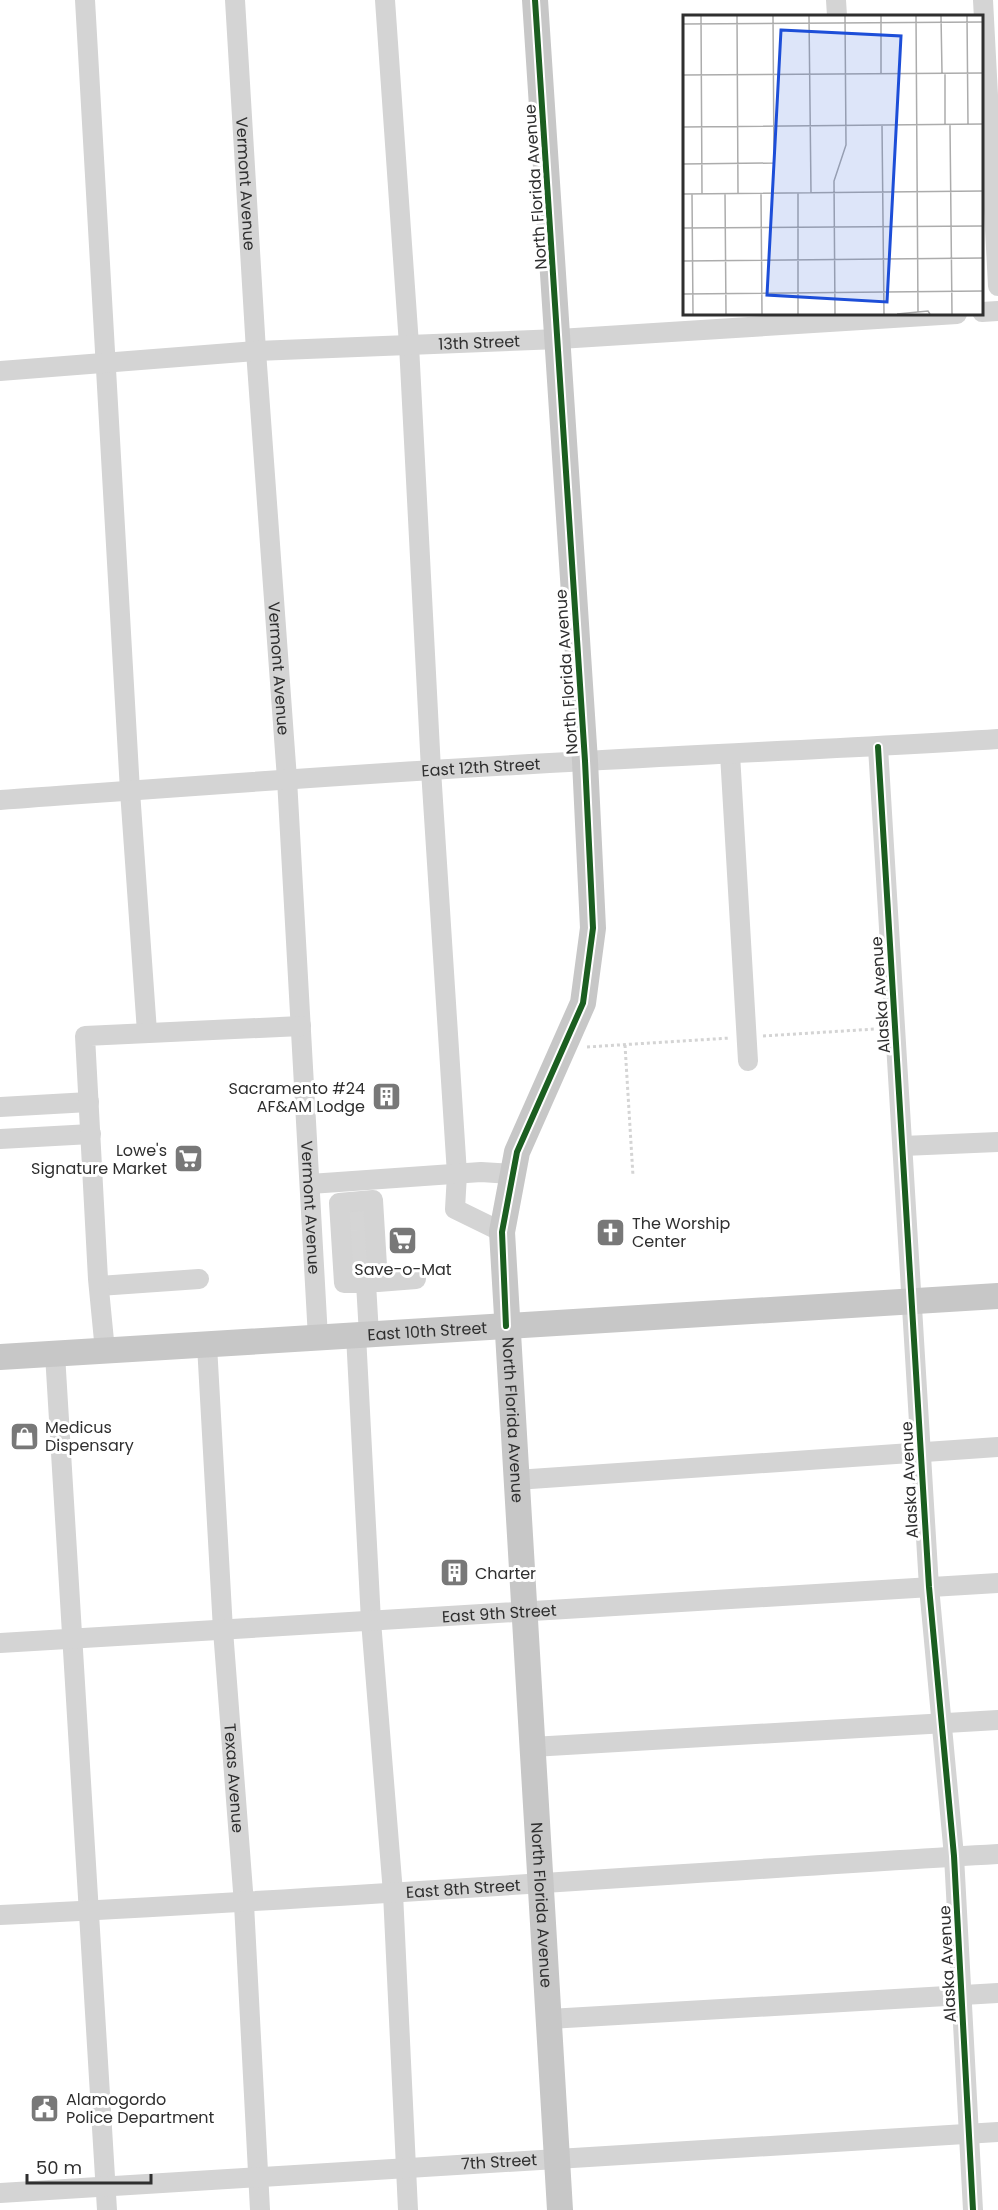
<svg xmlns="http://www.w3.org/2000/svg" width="998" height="2210" viewBox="0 0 998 2210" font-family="Poppins,sans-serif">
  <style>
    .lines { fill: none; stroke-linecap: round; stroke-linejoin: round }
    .minor-tunnel { stroke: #d5d5d5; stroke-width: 20; stroke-dasharray: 20 10; stroke-linecap: butt }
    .path { stroke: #d4d4d4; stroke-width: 3; stroke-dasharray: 3 3; stroke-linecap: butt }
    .minor { stroke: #d4d4d4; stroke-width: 20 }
    .major { stroke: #c7c7c7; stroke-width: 26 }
    .cycleway-casing { stroke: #fff; stroke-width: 10 }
    .cycleway { stroke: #1b5e20; stroke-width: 6 }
    .labels { text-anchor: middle; stroke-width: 6; stroke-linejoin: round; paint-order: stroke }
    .street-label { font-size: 16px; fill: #2f2f2f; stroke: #fff }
    .poi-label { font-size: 16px; fill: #2f2f2f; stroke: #fff; text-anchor: start }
    .inset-road { fill: none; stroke: #acacac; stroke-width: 1.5 }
    .view { fill: #1d4ed8; fill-opacity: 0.15; stroke: #1d4ed8; stroke-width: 3 }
    .inset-edge { fill: none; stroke: #2f2f2f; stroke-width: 3 }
  </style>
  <rect width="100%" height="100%" fill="#fff"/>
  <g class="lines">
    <path class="minor-tunnel" d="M 348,1221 L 368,1220
      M 350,1241 L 369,1240
      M 351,1260 L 370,1258"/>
    <path class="path" d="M 763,1036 L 875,1029
      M 625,1045 L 633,1176
      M 587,1047 L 730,1038"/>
    <g class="minor">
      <path d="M 85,0 L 130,791 L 147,1032"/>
      <path id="s1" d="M 235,0 L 256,351 L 287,779 L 318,1338"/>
      <path d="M 385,0 L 409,345 L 431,770 L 457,1174 L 455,1209 L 502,1232"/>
      <path d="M 836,0 L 837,16"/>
      <path d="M 983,0 L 998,286"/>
      <path d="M 982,312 L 998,311"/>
      <path id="s2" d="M 0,371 L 256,351 L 559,339 L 957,314"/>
      <path d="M 878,747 L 929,1587 L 954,1856 L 973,2210"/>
      <path d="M 730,754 L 748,1061"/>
      <path id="s3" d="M 0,800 C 195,786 391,771 587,761 C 724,753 861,748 998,739"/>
      <path d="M 0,1107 L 89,1102"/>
      <path d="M 0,1139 L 91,1134"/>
      <path d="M 903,1146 L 998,1142"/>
      <path d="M 310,1184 L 481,1172 L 512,1174"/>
      <path d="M 99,1286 L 199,1279"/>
      <path d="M 356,1335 L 371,1621 L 393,1893 L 408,2210"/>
      <path d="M 369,1335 L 366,1283 L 344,1283 L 339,1203 L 373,1200 L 378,1282 L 416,1279"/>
      <path id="s4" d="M 207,1345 L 223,1630 L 244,1904 L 260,2210"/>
      <path d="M 105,1351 L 98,1279 L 85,1036 L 301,1026"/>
      <path d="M 55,1354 L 107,2210"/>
      <path d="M 516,1480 L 998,1447"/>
      <path id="s5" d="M 0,1643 L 998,1583"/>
      <path d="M 532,1747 L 998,1720"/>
      <path id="s6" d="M 0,1915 C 333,1899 665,1874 998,1854"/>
      <path d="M 549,2019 L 998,1993"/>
      <path id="s7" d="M 0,2193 C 332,2170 665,2152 998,2132"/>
    </g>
    <g class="major">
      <path id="s8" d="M 535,0 L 585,761 L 593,928 L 583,1003 L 517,1152 L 502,1232 L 560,2210"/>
      <path id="s9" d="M 0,1357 L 998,1296"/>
    </g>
    <defs>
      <path id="cycleway" d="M 878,747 L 929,1587 L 954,1856 L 973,2210
        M 506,1326 L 502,1232 L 517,1152 L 583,1003 L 593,928 L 585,761 L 535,0"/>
    </defs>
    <use href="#cycleway" class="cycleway-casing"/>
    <use href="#cycleway" class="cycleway"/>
  </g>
  <defs>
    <symbol id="building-square" viewBox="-11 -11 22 22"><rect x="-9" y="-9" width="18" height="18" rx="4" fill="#787878" stroke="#fff"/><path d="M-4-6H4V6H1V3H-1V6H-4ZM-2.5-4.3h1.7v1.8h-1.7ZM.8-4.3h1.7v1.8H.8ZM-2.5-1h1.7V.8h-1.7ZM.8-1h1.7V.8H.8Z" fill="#fff"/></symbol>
    <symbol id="supermarket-square" viewBox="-11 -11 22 22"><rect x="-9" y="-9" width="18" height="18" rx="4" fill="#787878" stroke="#fff"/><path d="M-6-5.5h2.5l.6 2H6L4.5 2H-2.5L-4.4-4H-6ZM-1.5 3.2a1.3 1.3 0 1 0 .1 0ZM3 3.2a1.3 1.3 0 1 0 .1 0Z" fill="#fff"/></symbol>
    <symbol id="church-square" viewBox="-11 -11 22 22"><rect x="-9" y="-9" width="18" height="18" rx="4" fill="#787878" stroke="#fff"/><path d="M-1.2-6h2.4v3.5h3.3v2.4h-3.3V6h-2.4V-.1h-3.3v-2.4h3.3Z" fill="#fff"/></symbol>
    <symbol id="shop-square" viewBox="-11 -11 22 22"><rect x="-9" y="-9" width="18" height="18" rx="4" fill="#787878" stroke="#fff"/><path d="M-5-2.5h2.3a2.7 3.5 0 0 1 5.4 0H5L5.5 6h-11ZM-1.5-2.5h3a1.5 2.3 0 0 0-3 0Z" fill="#fff"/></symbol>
    <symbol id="civic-square" viewBox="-11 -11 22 22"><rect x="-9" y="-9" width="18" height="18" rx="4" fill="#787878" stroke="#fff"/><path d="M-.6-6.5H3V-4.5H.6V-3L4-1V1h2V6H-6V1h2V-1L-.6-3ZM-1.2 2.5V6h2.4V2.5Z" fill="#fff"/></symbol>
  </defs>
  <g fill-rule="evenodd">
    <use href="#building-square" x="370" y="1080" width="33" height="33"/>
    <use href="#supermarket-square" x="172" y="1142" width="33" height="33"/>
    <use href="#church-square" x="594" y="1216" width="33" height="33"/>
    <use href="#supermarket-square" x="386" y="1224" width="33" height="33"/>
    <use href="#shop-square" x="8" y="1420" width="33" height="33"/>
    <use href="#building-square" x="438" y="1556" width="33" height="33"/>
    <use href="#civic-square" x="28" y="2092" width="33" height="33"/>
  </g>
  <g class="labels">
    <g class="street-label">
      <text dy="6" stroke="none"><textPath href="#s1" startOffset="184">Vermont Avenue</textPath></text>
      <text transform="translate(535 187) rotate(-94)" y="6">North Florida Avenue</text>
      <text dy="6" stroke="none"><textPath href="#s2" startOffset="480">13th Street</textPath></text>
      <text dy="6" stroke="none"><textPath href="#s1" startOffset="670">Vermont Avenue</textPath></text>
      <text transform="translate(566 672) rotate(-94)" y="6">North Florida Avenue</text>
      <text dy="6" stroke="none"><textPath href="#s3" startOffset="482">East 12th Street</textPath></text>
      <text transform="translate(880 995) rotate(-94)" y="6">Alaska Avenue</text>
      <text dy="6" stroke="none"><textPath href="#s1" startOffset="1210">Vermont Avenue</textPath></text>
      <text dy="6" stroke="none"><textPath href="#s9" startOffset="428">East 10th Street</textPath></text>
      <text dy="6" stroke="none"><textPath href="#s8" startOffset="1438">North Florida Avenue</textPath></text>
      <text transform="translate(909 1480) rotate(-93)" y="6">Alaska Avenue</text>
      <text dy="6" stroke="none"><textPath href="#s5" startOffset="500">East 9th Street</textPath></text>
      <text dy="6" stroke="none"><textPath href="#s4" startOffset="434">Texas Avenue</textPath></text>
      <text dy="6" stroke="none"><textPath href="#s6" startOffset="464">East 8th Street</textPath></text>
      <text dy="6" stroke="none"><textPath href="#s8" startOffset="1924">North Florida Avenue</textPath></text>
      <text transform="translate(947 1964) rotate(-93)" y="6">Alaska Avenue</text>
      <text dy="6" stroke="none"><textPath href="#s7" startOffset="500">7th Street</textPath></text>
    </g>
    <g class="poi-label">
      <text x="365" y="1094" text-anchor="end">Sacramento #24<tspan x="365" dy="18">AF&amp;AM Lodge</tspan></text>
      <text x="167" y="1156" text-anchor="end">Lowe's<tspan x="167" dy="18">Signature Market</tspan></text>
      <text x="632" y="1229">The Worship<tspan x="632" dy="18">Center</tspan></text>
      <text x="403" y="1275" text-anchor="middle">Save-o-Mat</text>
      <text x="45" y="1433">Medicus<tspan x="45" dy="18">Dispensary</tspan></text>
      <text x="475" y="1579">Charter</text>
      <text x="66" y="2105">Alamogordo<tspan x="66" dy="18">Police Department</tspan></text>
    </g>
  </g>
  <g transform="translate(683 15)">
    <rect width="300" height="300" fill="#fff"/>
    <path class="inset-road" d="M 18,1 L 19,179M 54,1 L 55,178M 126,1 L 128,178M 198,1 L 198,59M 233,1 L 235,297M 258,1 L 259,58M 284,1 L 285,109M 0,9 L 300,7M 262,58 L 262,109M 0,60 L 300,58M 199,110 L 201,299M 267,110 L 269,299M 0,112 L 300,109M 0,149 L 91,148 L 90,1M 42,178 L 43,299M 78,178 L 79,299M 115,178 L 115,299M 0,179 L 300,176M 9,179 L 10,299M 0,213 L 300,211M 0,246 L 300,243M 0,279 L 300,276M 152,299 L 151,166 L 163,130 L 162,1M 214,299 L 245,296 L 247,299"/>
    <path class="view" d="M 98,15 L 218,21 L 204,287 L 84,280 Z"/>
    <rect width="300" height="300" class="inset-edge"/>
  </g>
  <path d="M27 2174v9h124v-9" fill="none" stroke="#2f2f2f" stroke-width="3"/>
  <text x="36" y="2174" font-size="18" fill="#2f2f2f" stroke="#ffffff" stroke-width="4.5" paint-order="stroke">50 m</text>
</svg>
